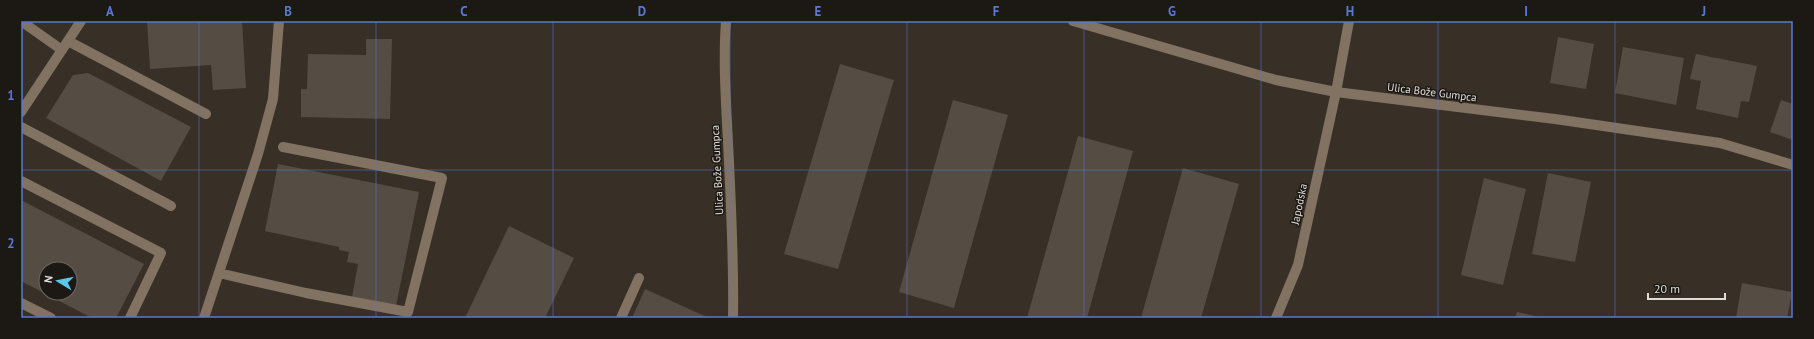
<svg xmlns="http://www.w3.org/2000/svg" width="1814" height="339" viewBox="0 0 1814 339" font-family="'PT Sans',sans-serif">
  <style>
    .building { fill: #554d44; fill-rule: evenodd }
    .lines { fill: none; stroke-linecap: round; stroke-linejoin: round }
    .minor { stroke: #817261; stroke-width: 10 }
    .grid { fill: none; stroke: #5878d7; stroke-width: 1; stroke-opacity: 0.55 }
    .labels { text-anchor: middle; stroke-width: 3; stroke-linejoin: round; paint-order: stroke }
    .street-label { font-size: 11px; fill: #e0dbd6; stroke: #1c1915 }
    .neatline { fill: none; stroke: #5878d7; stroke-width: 1.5 }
    .grid-label { font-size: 13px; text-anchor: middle; font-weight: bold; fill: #5878d7 }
  </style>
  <rect width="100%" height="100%" fill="#383027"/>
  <path class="building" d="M 147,21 L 242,21 L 246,88 L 213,90 L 211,65 L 150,69 Z
    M 1558,37 L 1594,44 L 1586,89 L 1550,83 Z
    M 366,39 L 392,39 L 390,119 L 301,117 L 301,89 L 307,89 L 308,54 L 366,55 Z
    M 1623,47 L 1684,58 L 1676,105 L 1615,93 Z
    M 1696,54 L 1757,66 L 1749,102 L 1741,101 L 1738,118 L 1696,109 L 1701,81 L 1690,79 Z
    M 840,64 L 894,80 L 838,269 L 784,254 Z
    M 88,73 L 191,127 L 161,181 L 46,118 L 73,75 Z
    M 953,100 L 1008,115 L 954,308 L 899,292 Z
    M 1781,100 L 1793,104 L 1793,140 L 1770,132 Z
    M 1078,136 L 1133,151 L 1087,318 L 1027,318 Z
    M 278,164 L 419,192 L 396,306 L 352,297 L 358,264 L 347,262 L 349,252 L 339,250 L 339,247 L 265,231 Z
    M 1183,168 L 1239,184 L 1201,318 L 1141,318 Z
    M 1548,173 L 1591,182 L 1575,262 L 1532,254 Z
    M 1484,178 L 1526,189 L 1503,285 L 1461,275 Z
    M 21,200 L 144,264 L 116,318 L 92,318 L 21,281 ZM 46,269 L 70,269 L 70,293 L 46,293 Z
    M 509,226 L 574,258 L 545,318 L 465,318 Z
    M 1742,283 L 1792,292 L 1787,318 L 1736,318 Z
    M 645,289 L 709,318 L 632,318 Z
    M 1517,312 L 1539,317 L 1539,318 L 1515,318 Z"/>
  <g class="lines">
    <path class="minor" d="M 21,21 L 62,50
      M 726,21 C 723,61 726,102 728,142 C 731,201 734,259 733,318
      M 1073,21 L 1276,80 L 1336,92 L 1555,119 L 1720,143 L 1793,165
      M 68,41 L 206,114
      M 21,112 L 81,21
      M 21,127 L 171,206
      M 21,181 L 161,253 L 130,318
      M 219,273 L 306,293 L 408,312 L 442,178 L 283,147
      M 21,303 L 51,318
      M 204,318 L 258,154 L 273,99 L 279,21
      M 621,318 L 639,278
      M 1276,318 L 1298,265 L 1336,92 L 1349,21"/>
  </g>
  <path class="grid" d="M 199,21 L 199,318M 376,21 L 376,318M 553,21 L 553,318M 730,21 L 730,318M 907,21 L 907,318M 1084,21 L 1084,318M 1261,21 L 1261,318M 1438,21 L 1438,318M 1615,21 L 1615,318M 21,170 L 1793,170"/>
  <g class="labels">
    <g class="street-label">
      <text transform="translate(1432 92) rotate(7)" y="4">Ulica Bože Gumpca</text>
      <text transform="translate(717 170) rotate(-93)" y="4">Ulica Bože Gumpca</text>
      <text transform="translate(1299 204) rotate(-78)" y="4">Japodska</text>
    </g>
  </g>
  <rect width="1814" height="339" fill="none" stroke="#1c1915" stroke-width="44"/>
  <g transform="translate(58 281) rotate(280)"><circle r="19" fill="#1c1915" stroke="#6a6762"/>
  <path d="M0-3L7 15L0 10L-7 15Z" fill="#5cc7e8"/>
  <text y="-6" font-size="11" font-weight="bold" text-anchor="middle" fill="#e0dbd6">N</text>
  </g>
  <path d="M1648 293v6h77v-6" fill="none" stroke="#e0dbd6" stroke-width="2"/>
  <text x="1654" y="293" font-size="12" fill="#e0dbd6" stroke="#1c1915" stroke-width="3" paint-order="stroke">20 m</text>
  <rect x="22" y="22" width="1770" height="295" class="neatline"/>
  <g class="grid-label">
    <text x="110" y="16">A</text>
    <text x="288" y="16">B</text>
    <text x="464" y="16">C</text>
    <text x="642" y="16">D</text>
    <text x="818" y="16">E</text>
    <text x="996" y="16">F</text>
    <text x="1172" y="16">G</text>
    <text x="1350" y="16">H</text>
    <text x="1526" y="16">I</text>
    <text x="1704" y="16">J</text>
    <text x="11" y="100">1</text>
    <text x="11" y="248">2</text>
  </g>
</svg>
